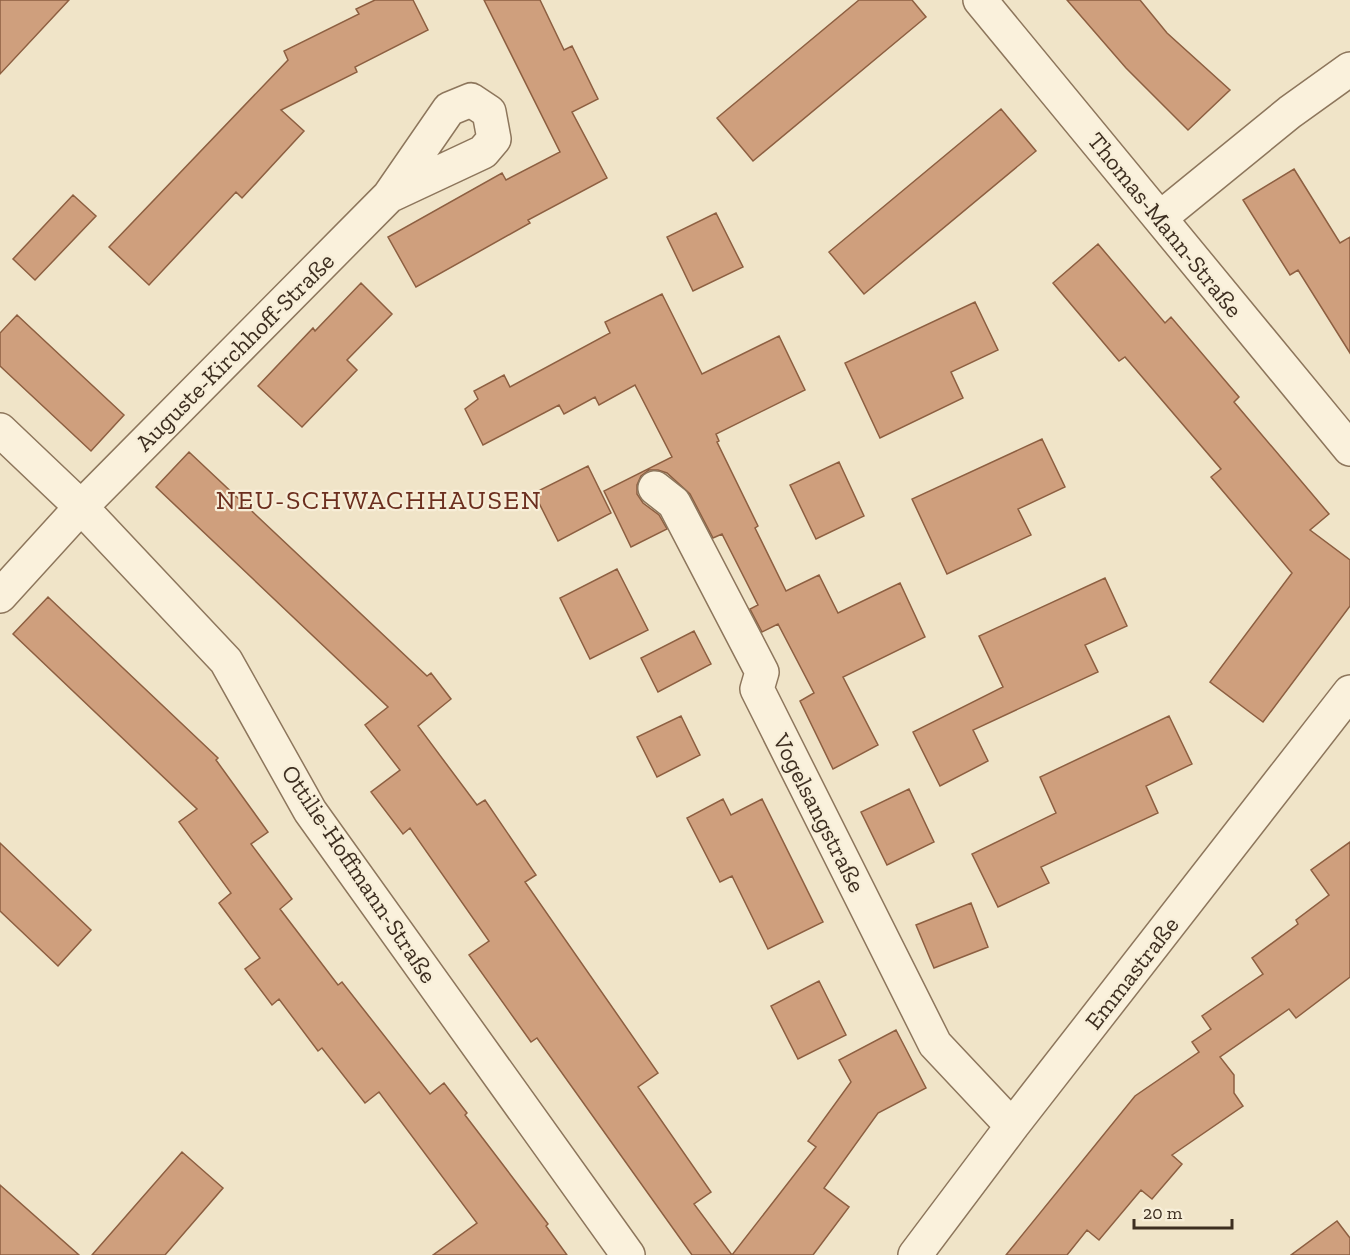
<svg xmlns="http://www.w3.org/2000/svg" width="1350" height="1255" viewBox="0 0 1350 1255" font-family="'Zilla Slab',serif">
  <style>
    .building { fill: #cf9f7d; stroke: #8d5f41; stroke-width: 1.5 }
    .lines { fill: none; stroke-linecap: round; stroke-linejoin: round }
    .minor-casing { stroke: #8d765c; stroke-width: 36 }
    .minor { stroke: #faf1dc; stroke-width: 33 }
    .labels { text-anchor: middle; stroke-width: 4.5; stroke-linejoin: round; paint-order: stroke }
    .street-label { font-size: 24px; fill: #3d2e20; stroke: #f7eed8 }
    .quarter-label { font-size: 27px; letter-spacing: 1.5px; fill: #6b2e1e; stroke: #f7eed8 }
  </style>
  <rect width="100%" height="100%" fill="#f0e4c8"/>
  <path class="building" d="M 0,0 L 69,0 L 0,74 Z
    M 375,0 L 413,0 L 428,30 L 355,67 L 357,72 L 281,110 L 304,131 L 242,198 L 236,192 L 149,285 L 109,247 L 288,60 L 284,51 L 359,14 L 356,9 Z
    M 484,0 L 540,0 L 564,50 L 572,46 L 598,99 L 572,112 L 607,178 L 528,220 L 530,223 L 416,287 L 388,237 L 502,173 L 506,180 L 560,152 Z
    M 859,0 L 912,0 L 926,17 L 753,161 L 717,118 Z
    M 1067,0 L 1140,0 L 1167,33 L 1230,90 L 1188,130 L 1126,68 Z
    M 1001,109 L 1036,151 L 864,294 L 829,252 Z
    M 1294,169 L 1340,243 L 1350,237 L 1350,353 L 1298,270 L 1290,275 L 1243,200 Z
    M 73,195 L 96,216 L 35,280 L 13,259 Z
    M 716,213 L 743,267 L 693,291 L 667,237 Z
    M 1098,244 L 1165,323 L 1171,317 L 1239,397 L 1234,402 L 1329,514 L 1310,530 L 1350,560 L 1350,606 L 1263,722 L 1210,682 L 1292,573 L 1211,477 L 1221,469 L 1125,357 L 1119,361 L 1053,283 Z
    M 361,283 L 392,314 L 347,360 L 357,370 L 302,427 L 258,386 L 313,328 L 315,331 Z
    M 662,294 L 702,374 L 779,336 L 805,390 L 716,434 L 719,441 L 717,442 L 758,526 L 755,528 L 786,591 L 819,575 L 838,613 L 900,583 L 925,637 L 843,677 L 878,745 L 833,769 L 800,701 L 814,693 L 778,624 L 762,632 L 750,609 L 758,605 L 722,534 L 713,538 L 690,494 L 667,473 L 658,470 L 649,470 L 641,476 L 637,485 L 637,494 L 643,503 L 659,515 L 667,529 L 631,547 L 604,491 L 672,457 L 635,385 L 599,405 L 595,397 L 564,414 L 559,405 L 483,445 L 465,409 L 478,399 L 474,391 L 504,375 L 510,387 L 610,333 L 605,322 Z
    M 975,302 L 998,350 L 951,372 L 963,398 L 880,438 L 845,363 Z
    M 17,315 L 124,415 L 91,451 L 0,366 L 0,333 Z
    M 1042,439 L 1065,487 L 1018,509 L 1031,535 L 947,574 L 912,499 Z
    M 189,452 L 427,676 L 431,673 L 451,699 L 418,726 L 477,805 L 485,800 L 536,875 L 525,882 L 658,1073 L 638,1087 L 711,1192 L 694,1204 L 732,1255 L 692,1255 L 537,1038 L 531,1042 L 469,955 L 489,941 L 410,828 L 403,834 L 371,792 L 400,770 L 365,725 L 388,707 L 156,487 Z
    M 839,462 L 864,516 L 816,539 L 790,485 Z
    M 588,466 L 611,513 L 558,541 L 534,493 Z
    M 617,569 L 648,630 L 590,659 L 560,598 Z
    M 1105,578 L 1127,626 L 1085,645 L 1098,672 L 973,730 L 988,761 L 940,786 L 913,732 L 1003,687 L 979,636 Z
    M 48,597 L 218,758 L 216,760 L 268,832 L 251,844 L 292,899 L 280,909 L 338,985 L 342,982 L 430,1094 L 444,1083 L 467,1113 L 465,1115 L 548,1224 L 546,1226 L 567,1255 L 433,1255 L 477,1223 L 379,1092 L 365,1103 L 322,1048 L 318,1051 L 279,999 L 272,1005 L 245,969 L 260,958 L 219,903 L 231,893 L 179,822 L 197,809 L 13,634 Z
    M 694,631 L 711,664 L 658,692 L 641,658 Z
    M 681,716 L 700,755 L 657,777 L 637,737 Z
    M 1169,716 L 1192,764 L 1146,786 L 1158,813 L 1041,867 L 1049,883 L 998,907 L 972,854 L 1056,813 L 1040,777 Z
    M 909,789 L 934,842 L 887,865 L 861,812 Z
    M 723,799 L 731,815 L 762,799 L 823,922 L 768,949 L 732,876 L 720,882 L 687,818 Z
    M 1350,842 L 1350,977 L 1296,1018 L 1289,1009 L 1220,1057 L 1234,1075 L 1234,1093 L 1243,1106 L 1172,1155 L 1182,1164 L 1152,1199 L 1141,1190 L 1099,1240 L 1087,1230 L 1067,1255 L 1006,1255 L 1135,1096 L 1199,1052 L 1192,1042 L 1211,1029 L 1202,1016 L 1263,974 L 1252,958 L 1298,924 L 1296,920 L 1329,895 L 1311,870 Z
    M 0,843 L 91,930 L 58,966 L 0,911 Z
    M 971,903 L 988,947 L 934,968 L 916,925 Z
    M 819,981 L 846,1035 L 798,1059 L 771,1006 Z
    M 896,1030 L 926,1088 L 878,1113 L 824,1188 L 849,1207 L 813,1255 L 732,1255 L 816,1147 L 808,1141 L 851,1082 L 839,1060 Z
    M 182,1152 L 223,1188 L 165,1255 L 92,1255 Z
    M 0,1185 L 79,1255 L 0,1255 Z
    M 1337,1221 L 1350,1238 L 1350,1255 L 1291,1255 Z"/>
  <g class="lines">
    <defs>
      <path id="minor" d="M 980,0 L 1350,449
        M 1160,218 L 1290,112 L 1350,69
        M 0,430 L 81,507 L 226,661 L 310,811 L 628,1255
        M 655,488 L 674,503 L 762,672 L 757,689 L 935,1044 L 1012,1126
        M 0,596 L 81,507 L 389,196 L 449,109 L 471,100 L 489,112 L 494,139 L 483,152 L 389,196
        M 915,1255 L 1012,1126 L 1350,692"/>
    </defs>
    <use href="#minor" class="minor-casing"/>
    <use href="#minor" class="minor"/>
  </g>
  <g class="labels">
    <g class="street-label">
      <text transform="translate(1165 225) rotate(51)" y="8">Thomas-Mann-Straße</text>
      <text transform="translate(235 352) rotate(-45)" y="8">Auguste-Kirchhoff-Straße</text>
      <text transform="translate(819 813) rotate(63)" y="8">Vogelsangstraße</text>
      <text transform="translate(359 874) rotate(56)" y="8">Ottilie-Hoffmann-Straße</text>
      <text transform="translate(1132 973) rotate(-52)" y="8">Emmastraße</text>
    </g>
    <g class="quarter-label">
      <text x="379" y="509">NEU-SCHWACHHAUSEN</text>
    </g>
  </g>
  <path d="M1134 1219v9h98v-9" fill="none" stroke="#3d2e20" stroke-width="3"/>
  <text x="1143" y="1219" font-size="18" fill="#3d2e20" stroke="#f7eed8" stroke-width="4.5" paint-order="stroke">20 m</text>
</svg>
